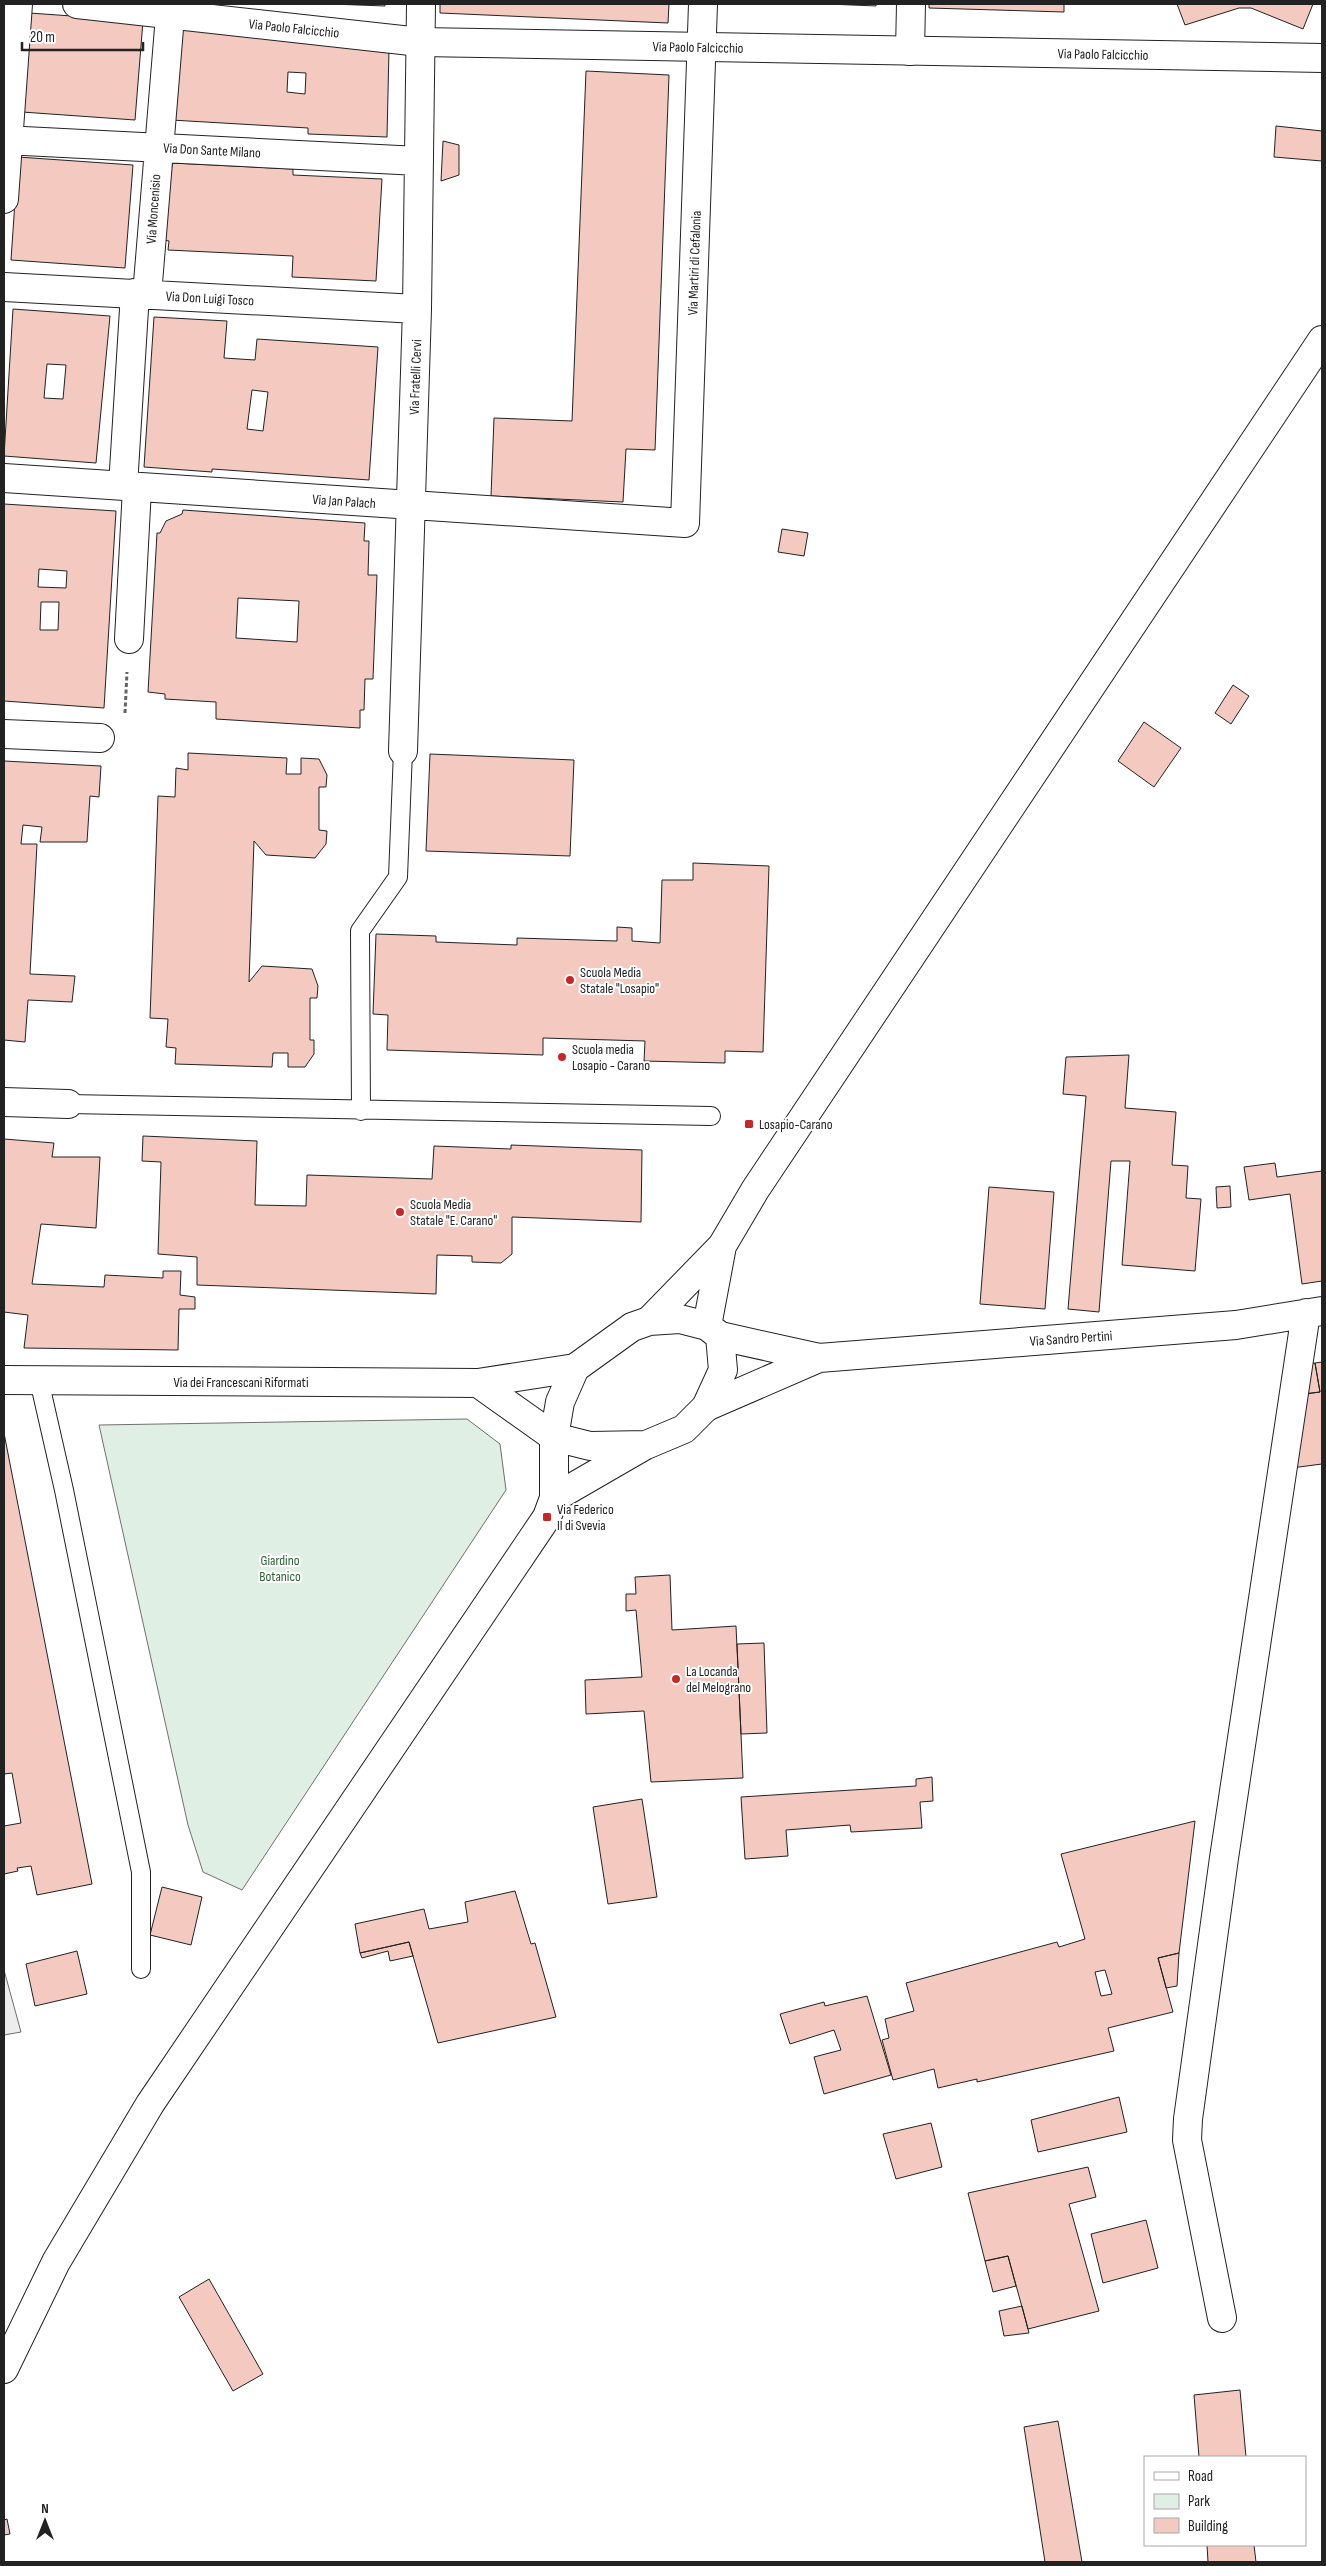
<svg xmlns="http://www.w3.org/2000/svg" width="1326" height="2566" viewBox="0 0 1326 2566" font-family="'Sofia Sans Condensed',sans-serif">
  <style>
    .green { fill: #e0efe3; stroke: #6f6f6f }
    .parking { fill: #ededed; stroke: #6f6f6f }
    .building { fill: #f3c9c0; stroke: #222; fill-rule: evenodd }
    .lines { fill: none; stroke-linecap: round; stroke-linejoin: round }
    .lane-casing { stroke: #222; stroke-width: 20 }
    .street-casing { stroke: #222; stroke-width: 30 }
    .secondary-casing { stroke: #222; stroke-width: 30 }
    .path { stroke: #646464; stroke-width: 3; stroke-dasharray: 4 2.5; stroke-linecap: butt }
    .lane { stroke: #fff; stroke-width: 18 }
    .street { stroke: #fff; stroke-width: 28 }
    .secondary { stroke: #fff; stroke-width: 28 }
    .poi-dot { fill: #c62828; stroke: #fff; stroke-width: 2 }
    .labels { text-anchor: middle; stroke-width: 4; stroke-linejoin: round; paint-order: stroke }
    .street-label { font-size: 14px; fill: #222; stroke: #fff }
    .poi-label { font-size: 14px; fill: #222; stroke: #fff; text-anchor: start }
    .park-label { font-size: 14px; fill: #2f5e38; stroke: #fff }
  </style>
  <rect width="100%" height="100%" fill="#fff"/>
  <path class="green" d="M 467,1419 L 500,1444 L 506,1490 L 242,1890 L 203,1872 L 188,1825 L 99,1425 Z"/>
  <path class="parking" d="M 4,1970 L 21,2032 L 4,2035 Z"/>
  <path class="building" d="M 331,4 L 385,4 L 385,6 Z
    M 440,4 L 669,4 L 668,23 L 440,13 Z
    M 828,4 L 876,4 L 876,6 Z
    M 929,4 L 1064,4 L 1064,12 L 929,8 Z
    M 1177,4 L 1313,4 L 1303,29 L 1251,8 L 1239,8 L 1185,25 Z
    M 29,13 L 143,21 L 135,120 L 22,112 Z
    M 180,26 L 389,49 L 387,137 L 308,134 L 308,128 L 171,120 ZM 288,72 L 306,73 L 305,94 L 287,92 Z
    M 586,71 L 669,75 L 655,450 L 626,449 L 623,502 L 491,496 L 494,418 L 572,421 Z
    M 1276,126 L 1322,131 L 1322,161 L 1274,157 Z
    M 443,141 L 459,145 L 459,175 L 441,181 Z
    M 18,157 L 133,165 L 125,268 L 11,260 Z
    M 172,163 L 293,169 L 293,175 L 382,179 L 376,281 L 292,277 L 293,256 L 168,250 L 169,241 L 163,240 L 167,167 L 172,167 Z
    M 13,309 L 110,316 L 96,463 L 4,456 ZM 47,364 L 66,365 L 63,399 L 44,398 Z
    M 154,317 L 227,321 L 224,358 L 255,360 L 257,339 L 378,347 L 369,480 L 212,469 L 212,472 L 144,467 ZM 252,390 L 268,392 L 263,431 L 247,429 Z
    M 4,504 L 116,511 L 104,708 L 4,701 ZM 39,569 L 67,571 L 66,588 L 38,587 ZM 41,602 L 59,602 L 58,630 L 40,630 Z
    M 183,510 L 365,523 L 364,541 L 369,541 L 368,575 L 377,575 L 373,679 L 365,679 L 364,710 L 360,710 L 360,728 L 216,719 L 216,702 L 165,699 L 165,694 L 148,692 L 157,533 L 160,533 L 166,521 L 182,514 ZM 238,598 L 299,601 L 297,642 L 236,638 Z
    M 782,529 L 808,533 L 804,556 L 778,552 Z
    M 1233,685 L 1249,696 L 1231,724 L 1215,713 Z
    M 1144,722 L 1181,748 L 1154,787 L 1118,761 Z
    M 188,753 L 287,758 L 286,774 L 301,774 L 301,758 L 319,759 L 327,775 L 326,787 L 319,787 L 319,830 L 327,831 L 326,844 L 315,858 L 266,855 L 254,841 L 249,982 L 262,966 L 312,969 L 318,986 L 317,998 L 310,998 L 310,1040 L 314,1040 L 314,1054 L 305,1067 L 288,1067 L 288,1053 L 273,1053 L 272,1067 L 175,1064 L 176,1048 L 166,1047 L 168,1019 L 150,1018 L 158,796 L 175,797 L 176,768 L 188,770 Z
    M 430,754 L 574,760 L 570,856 L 426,851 Z
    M 4,761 L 101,766 L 99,797 L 90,796 L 87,842 L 40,842 L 42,827 L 23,825 L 21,844 L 37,844 L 30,974 L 75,976 L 72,1002 L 28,1000 L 25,1042 L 4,1040 Z
    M 693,863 L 769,866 L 763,1052 L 725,1051 L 725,1063 L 644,1061 L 645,1041 L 543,1038 L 543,1055 L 387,1050 L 388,1015 L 373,1014 L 376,934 L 436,936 L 436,942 L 517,945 L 517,938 L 617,941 L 617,927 L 632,928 L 632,941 L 660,943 L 662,880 L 693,880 Z
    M 1129,1055 L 1125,1108 L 1176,1112 L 1172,1165 L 1188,1166 L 1186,1198 L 1201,1199 L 1195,1271 L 1122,1265 L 1130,1161 L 1111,1161 L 1099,1312 L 1068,1309 L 1086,1096 L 1063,1094 L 1066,1057 Z
    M 143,1136 L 257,1141 L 255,1205 L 306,1206 L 307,1175 L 432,1179 L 434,1146 L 511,1149 L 511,1145 L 642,1150 L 641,1222 L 512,1217 L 512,1254 L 501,1263 L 472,1262 L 472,1256 L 437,1255 L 436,1294 L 197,1285 L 197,1257 L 158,1254 L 161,1162 L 142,1161 Z
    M 4,1139 L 54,1143 L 52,1157 L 100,1157 L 96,1228 L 41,1224 L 32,1284 L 104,1287 L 105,1275 L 163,1278 L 163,1271 L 181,1271 L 180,1295 L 195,1297 L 195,1309 L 179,1309 L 178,1350 L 24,1348 L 28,1315 L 4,1312 Z
    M 1275,1163 L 1277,1177 L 1322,1171 L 1322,1281 L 1302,1284 L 1290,1194 L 1249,1200 L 1244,1167 Z
    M 1230,1186 L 1231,1207 L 1217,1208 L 1216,1187 Z
    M 989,1187 L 1054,1192 L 1045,1309 L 980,1304 Z
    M 1322,1362 L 1322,1464 L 1291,1468 L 1304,1394 L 1320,1392 L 1315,1363 Z
    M 1315,1363 L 1320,1392 L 1304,1394 L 1306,1364 Z
    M 4,1433 L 92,1884 L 37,1895 L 31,1866 L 17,1868 L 18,1871 L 4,1874 L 4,1826 L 21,1823 L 12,1773 L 4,1774 Z
    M 670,1575 L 672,1630 L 736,1626 L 743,1778 L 651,1782 L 644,1711 L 586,1714 L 585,1680 L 642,1677 L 636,1610 L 626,1611 L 626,1594 L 636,1594 L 635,1577 Z
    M 764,1643 L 767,1733 L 741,1734 L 737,1644 Z
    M 932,1777 L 933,1801 L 920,1802 L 922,1828 L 851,1832 L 850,1825 L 786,1830 L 788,1856 L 745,1859 L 741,1797 L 916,1786 L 916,1779 Z
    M 642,1799 L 657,1897 L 608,1904 L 593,1807 Z
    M 1195,1821 L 1179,1953 L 1158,1958 L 1173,2012 L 1108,2028 L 1114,2051 L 977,2082 L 977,2079 L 938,2088 L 934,2069 L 893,2080 L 882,2040 L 889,2038 L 885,2019 L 914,2011 L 906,1983 L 1057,1942 L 1059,1947 L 1085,1939 L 1061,1854 ZM 1105,1970 L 1112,1994 L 1101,1996 L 1095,1972 Z
    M 162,1887 L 202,1897 L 191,1945 L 150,1935 Z
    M 515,1891 L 531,1944 L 535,1943 L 556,2017 L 438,2043 L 409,1942 L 360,1953 L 355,1924 L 424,1909 L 429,1929 L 468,1922 L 465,1902 Z
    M 409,1942 L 413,1956 L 390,1961 L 388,1951 L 362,1958 L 360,1953 Z
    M 77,1951 L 87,1994 L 35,2006 L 26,1964 Z
    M 1179,1953 L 1177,1986 L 1166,1988 L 1158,1958 Z
    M 867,1996 L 891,2075 L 824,2094 L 814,2057 L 841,2050 L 834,2030 L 790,2044 L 780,2014 L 824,2002 L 825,2006 Z
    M 1119,2097 L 1127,2132 L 1038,2152 L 1031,2120 Z
    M 931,2123 L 942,2167 L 896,2179 L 883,2134 Z
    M 1088,2167 L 1096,2197 L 1069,2204 L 1099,2311 L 1028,2329 L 1008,2256 L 985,2261 L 968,2193 Z
    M 1146,2220 L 1158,2268 L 1103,2283 L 1091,2234 Z
    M 1008,2256 L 1016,2286 L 993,2292 L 985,2261 Z
    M 209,2279 L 263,2374 L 233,2391 L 179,2297 Z
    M 1022,2306 L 1029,2333 L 1004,2336 L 999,2311 Z
    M 1240,2390 L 1246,2457 L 1199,2457 L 1194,2395 Z
    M 1058,2421 L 1082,2562 L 1045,2562 L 1024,2427 Z
    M 7,2519 L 10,2534 L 4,2535 L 4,2520 Z
    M 1207,2545 L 1254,2545 L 1256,2562 L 1208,2562 Z"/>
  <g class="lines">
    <defs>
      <path id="lane" d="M 68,1104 L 711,1116
        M 361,1111 L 360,931 L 398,877 L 403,751
        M 39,1380 L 64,1490 L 141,1872 L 141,1969"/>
      <path id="street" d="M 910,51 L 911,4
        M 4,140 L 419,161
        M 4,199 L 18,4
        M 4,287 L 417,309
        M 147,295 L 171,4
        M 4,478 L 685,523 L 703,4
        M 123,486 L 135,293
        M 129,639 L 137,488
        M 4,734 L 100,738
        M 403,751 L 417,309 L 421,4
        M 4,1102 L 68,1104
        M 720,1336 L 819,1358 L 1236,1325 L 1322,1311
        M 4,1380 L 478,1383 L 575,1368
        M 478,1383 L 554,1437
        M 706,1407 L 819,1358
        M 1222,2318 L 1187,2140 L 1188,2119 L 1224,1858 L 1306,1313"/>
      <path id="secondary" d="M 77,4 L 420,42 L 1322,58
        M 649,1321 L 722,1246 L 755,1190 L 1322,340
        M 707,1326 L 722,1246
        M 554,1498 L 644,1446
        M 4,2369 L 56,2262 L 150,2104 L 547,1517 L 554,1498 L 554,1437 L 560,1402 L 575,1368 L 632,1327 L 649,1321 L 680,1319 L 707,1326 L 720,1336 L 723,1370 L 706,1407 L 684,1429 L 646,1445 L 590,1446 L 554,1437"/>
    </defs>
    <use href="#lane" class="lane-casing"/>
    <use href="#street" class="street-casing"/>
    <use href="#secondary" class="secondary-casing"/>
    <path class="path" d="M 125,713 L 127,672"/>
    <use href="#lane" class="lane"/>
    <use href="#street" class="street"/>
    <use href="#secondary" class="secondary"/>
  </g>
  <g class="poi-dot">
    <circle cx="570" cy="980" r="5"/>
    <circle cx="562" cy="1057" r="5"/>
    <rect x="744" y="1119" width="10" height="10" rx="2.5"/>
    <circle cx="400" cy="1212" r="5"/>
    <rect x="542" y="1512" width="10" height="10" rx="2.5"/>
    <circle cx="676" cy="1679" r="5"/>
  </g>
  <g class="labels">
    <g class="street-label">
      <text transform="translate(294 28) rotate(6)" y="5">Via Paolo Falcicchio</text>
      <text transform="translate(698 47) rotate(1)" y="5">Via Paolo Falcicchio</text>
      <text transform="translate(1103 54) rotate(1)" y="5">Via Paolo Falcicchio</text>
      <text transform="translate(212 150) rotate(3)" y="5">Via Don Sante Milano</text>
      <text transform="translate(153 209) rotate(-86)" y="5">Via Moncenisio</text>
      <text transform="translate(694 263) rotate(-88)" y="5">Via Martiri di Cefalonia</text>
      <text transform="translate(210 298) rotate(3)" y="5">Via Don Luigi Tosco</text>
      <text transform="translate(415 377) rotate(-88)" y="5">Via Fratelli Cervi</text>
      <text transform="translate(344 501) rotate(4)" y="5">Via Jan Palach</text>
      <text transform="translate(1071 1338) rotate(-4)" y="5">Via Sandro Pertini</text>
      <text x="241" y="1387">Via dei Francescani Riformati</text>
    </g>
    <g class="poi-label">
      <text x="580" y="977">Scuola Media<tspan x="580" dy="16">Statale "Losapio"</tspan></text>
      <text x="572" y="1054">Scuola media<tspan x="572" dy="16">Losapio - Carano</tspan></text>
      <text x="759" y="1129">Losapio-Carano</text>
      <text x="410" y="1209">Scuola Media<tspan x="410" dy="16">Statale "E. Carano"</tspan></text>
      <text x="557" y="1514">Via Federico<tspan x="557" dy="16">II di Svevia</tspan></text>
      <text x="686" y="1676">La Locanda<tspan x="686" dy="16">del Melograno</tspan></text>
    </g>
    <g class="park-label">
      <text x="280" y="1565">Giardino<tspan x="280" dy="16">Botanico</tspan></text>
    </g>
  </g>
  <rect width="1326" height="2566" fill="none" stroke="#222222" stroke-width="10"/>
  <rect x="1144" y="2456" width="162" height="90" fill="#ffffff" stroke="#a7a7a7"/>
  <rect x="1154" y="2472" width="25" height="8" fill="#ffffff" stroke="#a7a7a7"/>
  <text x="1188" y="2481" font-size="15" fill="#222222">Road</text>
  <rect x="1154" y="2494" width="25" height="15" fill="#e0efe3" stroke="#a7a7a7"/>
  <text x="1188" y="2506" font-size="15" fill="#222222">Park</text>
  <rect x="1154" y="2518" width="25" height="15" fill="#f3c9c0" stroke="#a7a7a7"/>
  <text x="1188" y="2531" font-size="15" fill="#222222">Building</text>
  <g transform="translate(45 2521)" stroke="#ffffff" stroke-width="4" paint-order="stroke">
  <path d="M0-4L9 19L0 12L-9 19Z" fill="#222222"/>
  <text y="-8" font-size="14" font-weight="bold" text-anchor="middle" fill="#222222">N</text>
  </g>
  <path d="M22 42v8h121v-8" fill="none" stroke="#222222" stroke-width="2.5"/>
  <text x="30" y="42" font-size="15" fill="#222222" stroke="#ffffff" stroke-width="4" paint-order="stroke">20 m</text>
</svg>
